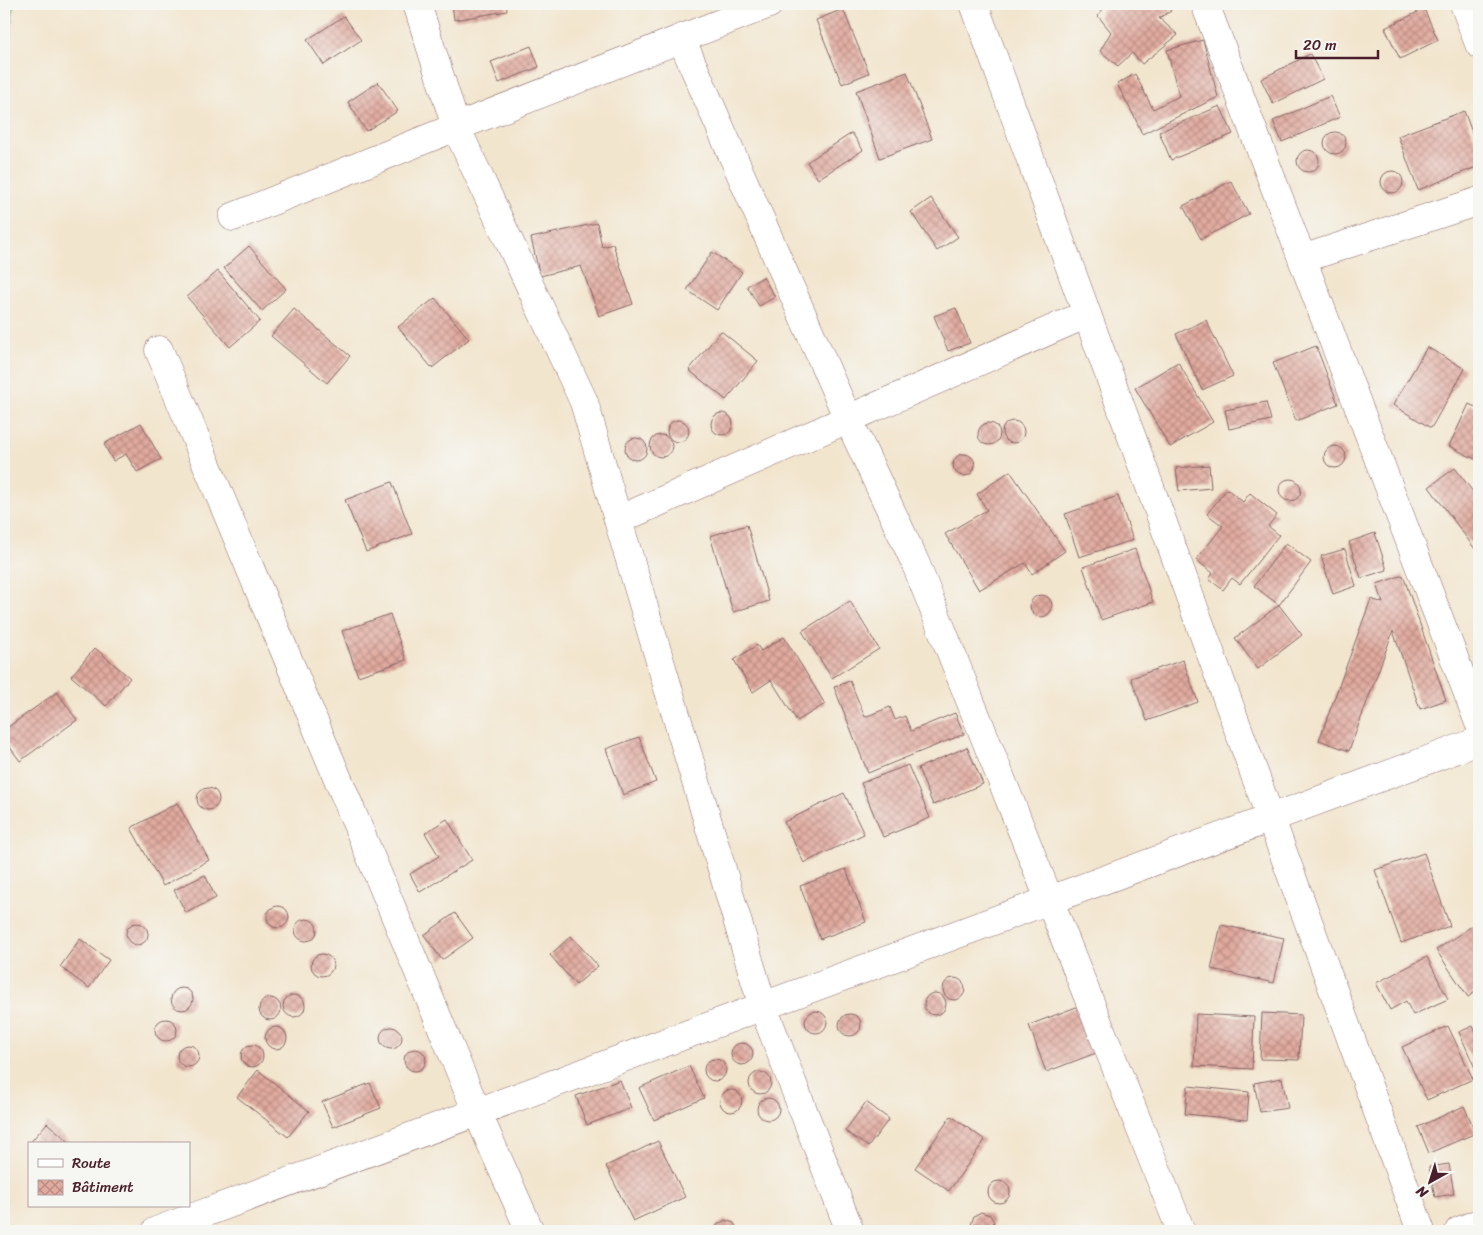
<svg xmlns="http://www.w3.org/2000/svg" width="1483" height="1235" viewBox="0 0 1483 1235" font-family="Sriracha,sans-serif">
  <style>
    .wetland { fill: url(#wetland-marsh); stroke: #6b7a5e }
    .building { fill: url(#building-cross-hatch) }
    .lines { fill: none; stroke-linecap: round; stroke-linejoin: round }
    .minor-casing { stroke: #856464; stroke-width: 29 }
    .minor { stroke: #fff; stroke-width: 28 }
  </style>
  <defs>
    <pattern id="wetland-marsh" width="20" height="14" patternUnits="userSpaceOnUse" patternTransform="scale(1.25)"><rect width="20" height="14" fill="#8cd692"/><path d="M1 5h8M5 5V1M11 12h8M15 12V8" fill="none" stroke="#7ab77e"/></pattern>
    <pattern id="building-cross-hatch" width="8" height="8" patternUnits="userSpaceOnUse" patternTransform="scale(1.25)"><rect width="8" height="8" fill="#e1aa9f"/><path d="M0 0l8 8M0 8l8-8" fill="none" stroke="#b88a82"/></pattern>
  </defs>
  <rect width="100%" height="100%" fill="#f6f6f2"/>
  <filter id="ink" filterUnits="userSpaceOnUse"><feTurbulence type="fractalNoise" baseFrequency=".02" numOctaves="2"/><feDisplacementMap in="SourceGraphic" scale="10" xChannelSelector="R" yChannelSelector="G"/><feConvolveMatrix kernelMatrix="1 2 1 2 8 2 1 2 1" color-interpolation-filters="sRGB"/></filter>
  <filter id="wash" filterUnits="userSpaceOnUse"><feTurbulence type="fractalNoise" baseFrequency=".0096" numOctaves="4" result="noise"/><feDisplacementMap in="SourceGraphic" scale="20" xChannelSelector="R" yChannelSelector="G"/><feGaussianBlur stdDeviation="1.12" result="paint"/><feColorMatrix in="noise" values="0 0 0 0 0 0 0 0 0 0 0 0 0 0 0 0 0 1.4 0 .05"/><feComposite in="paint" operator="in"/></filter>
  <g filter="url(#wash)">
    <rect width="100%" height="100%" fill="#f2e5ce"/>
    <path class="wetland" d="M 4,4 L 14,4 L 4,81 Z"/>
    <g id="blocks">
      <path class="building" d="M 452,4 L 506,4 L 507,11 L 454,20 Z
        M 1106,4 L 1165,4 L 1171,11 L 1159,18 L 1178,35 L 1142,64 L 1132,53 L 1118,66 L 1100,51 L 1111,32 L 1098,16 Z
        M 843,9 L 869,73 L 842,84 L 816,20 Z
        M 1424,9 L 1438,40 L 1400,59 L 1385,28 Z
        M 344,16 L 361,40 L 324,65 L 307,40 Z
        M 1203,40 L 1218,97 L 1142,134 L 1135,118 L 1117,84 L 1135,74 L 1153,109 L 1179,96 L 1167,50 Z
        M 531,46 L 539,67 L 499,83 L 491,62 Z
        M 1310,54 L 1323,79 L 1273,104 L 1261,79 Z
        M 907,72 L 932,139 L 880,158 L 856,91 Z
        M 378,82 L 398,111 L 366,131 L 348,102 Z
        M 1330,96 L 1340,117 L 1282,142 L 1273,121 Z
        M 1220,106 L 1233,134 L 1171,160 L 1159,132 Z
        M 1464,111 L 1479,151 L 1479,166 L 1418,190 L 1398,136 Z
        M1324 143a11 11 0 1 1 22 0a11 11 0 1 1-22 0Z
        M 852,133 L 863,150 L 818,179 L 807,162 Z
        M1297 161a11 11 0 1 1 22 0a11 11 0 1 1-22 0Z
        M1381 182a11 11 0 1 1 22 0a11 11 0 1 1-22 0Z
        M 1231,181 L 1249,214 L 1201,239 L 1183,206 Z
        M 931,198 L 958,237 L 937,251 L 911,212 Z
        M 597,223 L 602,247 L 613,244 L 633,304 L 599,316 L 581,266 L 540,276 L 531,238 Z
        M 249,246 L 286,289 L 262,311 L 224,268 Z
        M 712,252 L 742,272 L 717,310 L 687,290 Z
        M 218,271 L 260,321 L 230,347 L 187,297 Z
        M 763,277 L 775,297 L 759,306 L 747,286 Z
        M 435,298 L 469,339 L 432,368 L 398,327 Z
        M 956,308 L 970,343 L 948,351 L 934,316 Z
        M 294,309 L 350,356 L 327,383 L 271,336 Z
        M 1206,320 L 1233,376 L 1202,390 L 1176,334 Z
        M 721,331 L 758,361 L 726,400 L 689,370 Z
        M 1316,346 L 1338,404 L 1296,421 L 1273,363 Z
        M 1427,347 L 1465,369 L 1431,428 L 1393,405 Z
        M 1178,362 L 1213,422 L 1170,447 L 1135,388 Z
        M 1266,402 L 1271,420 L 1229,429 L 1225,410 Z
        M 1469,404 L 1479,409 L 1479,461 L 1449,446 Z
        M711 424a11 11 0 1 1 22 0a11 11 0 1 1-22 0Z
        M667 431a11 11 0 1 1 22 0a11 11 0 1 1-22 0Z
        M1002 432a11 11 0 1 1 22 0a11 11 0 1 1-22 0Z
        M978 434a11 11 0 1 1 22 0a11 11 0 1 1-22 0Z
        M 141,423 L 161,459 L 137,472 L 126,454 L 113,461 L 104,444 Z
        M650 446a11 11 0 1 1 22 0a11 11 0 1 1-22 0Z
        M625 449a11 11 0 1 1 22 0a11 11 0 1 1-22 0Z
        M1324 457a11 11 0 1 1 22 0a11 11 0 1 1-22 0Z
        M953 465a11 11 0 1 1 22 0a11 11 0 1 1-22 0Z
        M 1209,465 L 1211,488 L 1179,491 L 1176,468 Z
        M 1455,468 L 1479,500 L 1479,546 L 1475,549 L 1429,487 Z
        M 1010,471 L 1065,551 L 1032,574 L 1025,563 L 979,590 L 945,534 L 987,510 L 977,494 Z
        M1279 490a11 11 0 1 1 22 0a11 11 0 1 1-22 0Z
        M 392,482 L 412,534 L 366,552 L 345,500 Z
        M 1227,489 L 1243,502 L 1250,493 L 1277,515 L 1268,526 L 1279,535 L 1240,584 L 1232,578 L 1223,590 L 1209,579 L 1213,573 L 1196,560 L 1223,526 L 1207,514 Z
        M 1118,496 L 1133,540 L 1079,557 L 1065,514 Z
        M 747,525 L 769,601 L 733,612 L 710,536 Z
        M 1375,533 L 1387,570 L 1361,578 L 1349,542 Z
        M 1286,543 L 1311,562 L 1279,605 L 1254,586 Z
        M 1135,549 L 1153,602 L 1101,620 L 1083,567 Z
        M 1345,549 L 1356,586 L 1333,594 L 1321,556 Z
        M 1403,575 L 1446,700 L 1420,709 L 1393,631 L 1349,751 L 1319,740 L 1371,599 L 1383,603 L 1377,584 Z
        M1030 606a11 11 0 1 1 22 0a11 11 0 1 1-22 0Z
        M 850,601 L 879,649 L 832,678 L 802,631 Z
        M 1279,605 L 1302,635 L 1258,669 L 1235,638 Z
        M 390,614 L 406,660 L 358,676 L 342,631 Z
        M 784,637 L 825,704 L 797,721 L 771,680 L 753,692 L 734,660 L 757,645 L 761,651 Z
        M 95,648 L 130,678 L 106,706 L 71,676 Z
        M 1183,660 L 1198,702 L 1147,721 L 1131,678 Z
        M 850,681 L 865,717 L 890,707 L 895,720 L 905,716 L 911,731 L 955,713 L 964,734 L 868,773 L 834,687 Z
        M 57,692 L 77,720 L 20,761 L 4,739 L 4,730 Z
        M 639,737 L 656,782 L 623,795 L 606,749 Z
        M 967,747 L 983,784 L 933,805 L 918,768 Z
        M 908,765 L 930,818 L 883,837 L 861,783 Z
        M197 799a11 11 0 1 1 22 0a11 11 0 1 1-22 0Z
        M 844,793 L 864,834 L 804,863 L 784,822 Z
        M 177,803 L 209,860 L 163,886 L 131,828 Z
        M 447,819 L 472,860 L 420,892 L 410,874 L 439,856 L 425,833 Z
        M 1424,853 L 1450,926 L 1401,943 L 1375,870 Z
        M 846,869 L 866,922 L 820,939 L 800,886 Z
        M 205,875 L 216,898 L 186,913 L 174,890 Z
        M267 917a11 11 0 1 1 22 0a11 11 0 1 1-22 0Z
        M 455,913 L 473,938 L 442,960 L 424,935 Z
        M295 930a11 11 0 1 1 22 0a11 11 0 1 1-22 0Z
        M126 934a11 11 0 1 1 22 0a11 11 0 1 1-22 0Z
        M 1221,925 L 1284,938 L 1274,983 L 1211,969 Z
        M 1472,926 L 1479,936 L 1479,989 L 1468,997 L 1436,950 Z
        M 571,936 L 598,966 L 576,985 L 550,955 Z
        M 80,939 L 109,960 L 89,988 L 60,967 Z
        M311 965a11 11 0 1 1 22 0a11 11 0 1 1-22 0Z
        M 1427,957 L 1448,999 L 1413,1015 L 1406,1001 L 1390,1010 L 1376,983 Z
        M943 989a11 11 0 1 1 22 0a11 11 0 1 1-22 0Z
        M171 999a11 11 0 1 1 22 0a11 11 0 1 1-22 0Z
        M924 1004a11 11 0 1 1 22 0a11 11 0 1 1-22 0Z
        M283 1006a11 11 0 1 1 22 0a11 11 0 1 1-22 0Z
        M259 1009a11 11 0 1 1 22 0a11 11 0 1 1-22 0Z
        M 1079,1006 L 1096,1053 L 1046,1072 L 1029,1025 Z
        M805 1022a11 11 0 1 1 22 0a11 11 0 1 1-22 0Z
        M 1262,1013 L 1301,1015 L 1299,1060 L 1260,1059 Z
        M839 1025a11 11 0 1 1 22 0a11 11 0 1 1-22 0Z
        M 1196,1014 L 1254,1017 L 1252,1069 L 1194,1066 Z
        M155 1030a11 11 0 1 1 22 0a11 11 0 1 1-22 0Z
        M 1448,1026 L 1473,1079 L 1427,1100 L 1402,1047 Z
        M 1473,1026 L 1479,1040 L 1479,1077 L 1459,1032 Z
        M265 1038a11 11 0 1 1 22 0a11 11 0 1 1-22 0Z
        M380 1038a11 11 0 1 1 22 0a11 11 0 1 1-22 0Z
        M731 1054a11 11 0 1 1 22 0a11 11 0 1 1-22 0Z
        M177 1056a11 11 0 1 1 22 0a11 11 0 1 1-22 0Z
        M241 1056a11 11 0 1 1 22 0a11 11 0 1 1-22 0Z
        M404 1060a11 11 0 1 1 22 0a11 11 0 1 1-22 0Z
        M704 1070a11 11 0 1 1 22 0a11 11 0 1 1-22 0Z
        M 689,1066 L 704,1098 L 654,1120 L 639,1088 Z
        M 258,1070 L 309,1111 L 288,1137 L 237,1097 Z
        M749 1083a11 11 0 1 1 22 0a11 11 0 1 1-22 0Z
        M 1282,1078 L 1288,1108 L 1260,1112 L 1254,1083 Z
        M 620,1080 L 631,1108 L 587,1125 L 576,1096 Z
        M 370,1083 L 381,1108 L 333,1127 L 322,1102 Z
        M 1188,1086 L 1249,1092 L 1247,1120 L 1185,1114 Z
        M720 1101a11 11 0 1 1 22 0a11 11 0 1 1-22 0Z
        M757 1109a11 11 0 1 1 22 0a11 11 0 1 1-22 0Z
        M 866,1102 L 889,1119 L 868,1147 L 845,1131 Z
        M 1464,1106 L 1476,1133 L 1429,1153 L 1418,1127 Z
        M 951,1116 L 985,1140 L 949,1191 L 915,1168 Z
        M 47,1123 L 72,1144 L 29,1144 Z
        M 658,1141 L 685,1197 L 633,1221 L 606,1166 Z
        M 1449,1164 L 1454,1194 L 1435,1197 L 1429,1167 Z
        M988 1192a11 11 0 1 1 22 0a11 11 0 1 1-22 0Z
        M 981,1212 L 990,1215 L 994,1222 L 991,1231 L 975,1231 L 971,1225 L 974,1216 Z
        M 725,1220 L 734,1223 L 738,1231 L 715,1231 L 717,1225 Z"/>
    </g>
  </g>
  <g filter="url(#ink)">
    <use href="#blocks" fill-opacity="0" stroke="#856464" stroke-width="1"/>
    <g class="lines">
      <defs>
        <path id="minor" d="M 417,4 L 456,127 L 584,402 L 618,520 L 763,1007 L 850,1231
          M 974,4 L 1421,1231
          M 1205,4 L 1479,723
          M 1464,4 L 1479,44
          M 681,38 L 848,419 L 915,562 L 1181,1231
          M 233,217 L 456,127 L 769,4
          M 1302,259 L 1479,201
          M 159,350 L 477,1112 L 530,1231
          M 618,520 L 1087,314
          M 156,1231 L 1479,741
          M 1459,1231 L 1479,1223"/>
      </defs>
      <use href="#minor" class="minor-casing"/>
      <use href="#minor" class="minor"/>
    </g>
  </g>
  <rect width="1483" height="1235" fill="none" stroke="#f6f6f2" stroke-width="20"/>
  <rect x="28" y="1142" width="162" height="65" fill="#f6f6f2" stroke="#b1a0a2"/>
  <rect x="38" y="1159" width="25" height="8" fill="#ffffff" stroke="#b1a0a2"/>
  <text x="72" y="1168" font-size="15" fill="#4a1f2b">Route</text>
  <rect x="38" y="1180" width="25" height="15" fill="url(#building-cross-hatch)" stroke="#b1a0a2"/>
  <text x="72" y="1192" font-size="15" fill="#4a1f2b">Bâtiment</text>
  <g transform="translate(1430 1182) rotate(219)" stroke="#f6f6f2" stroke-width="4" paint-order="stroke">
  <path d="M0-4L9 19L0 12L-9 19Z" fill="#4a1f2b"/>
  <text y="-8" font-size="14" font-weight="bold" text-anchor="middle" fill="#4a1f2b">N</text>
  </g>
  <path d="M1296 50v8h82v-8" fill="none" stroke="#4a1f2b" stroke-width="2.5"/>
  <text x="1303" y="50" font-size="15" fill="#4a1f2b" stroke="#f6f6f2" stroke-width="4" paint-order="stroke">20 m</text>
</svg>
